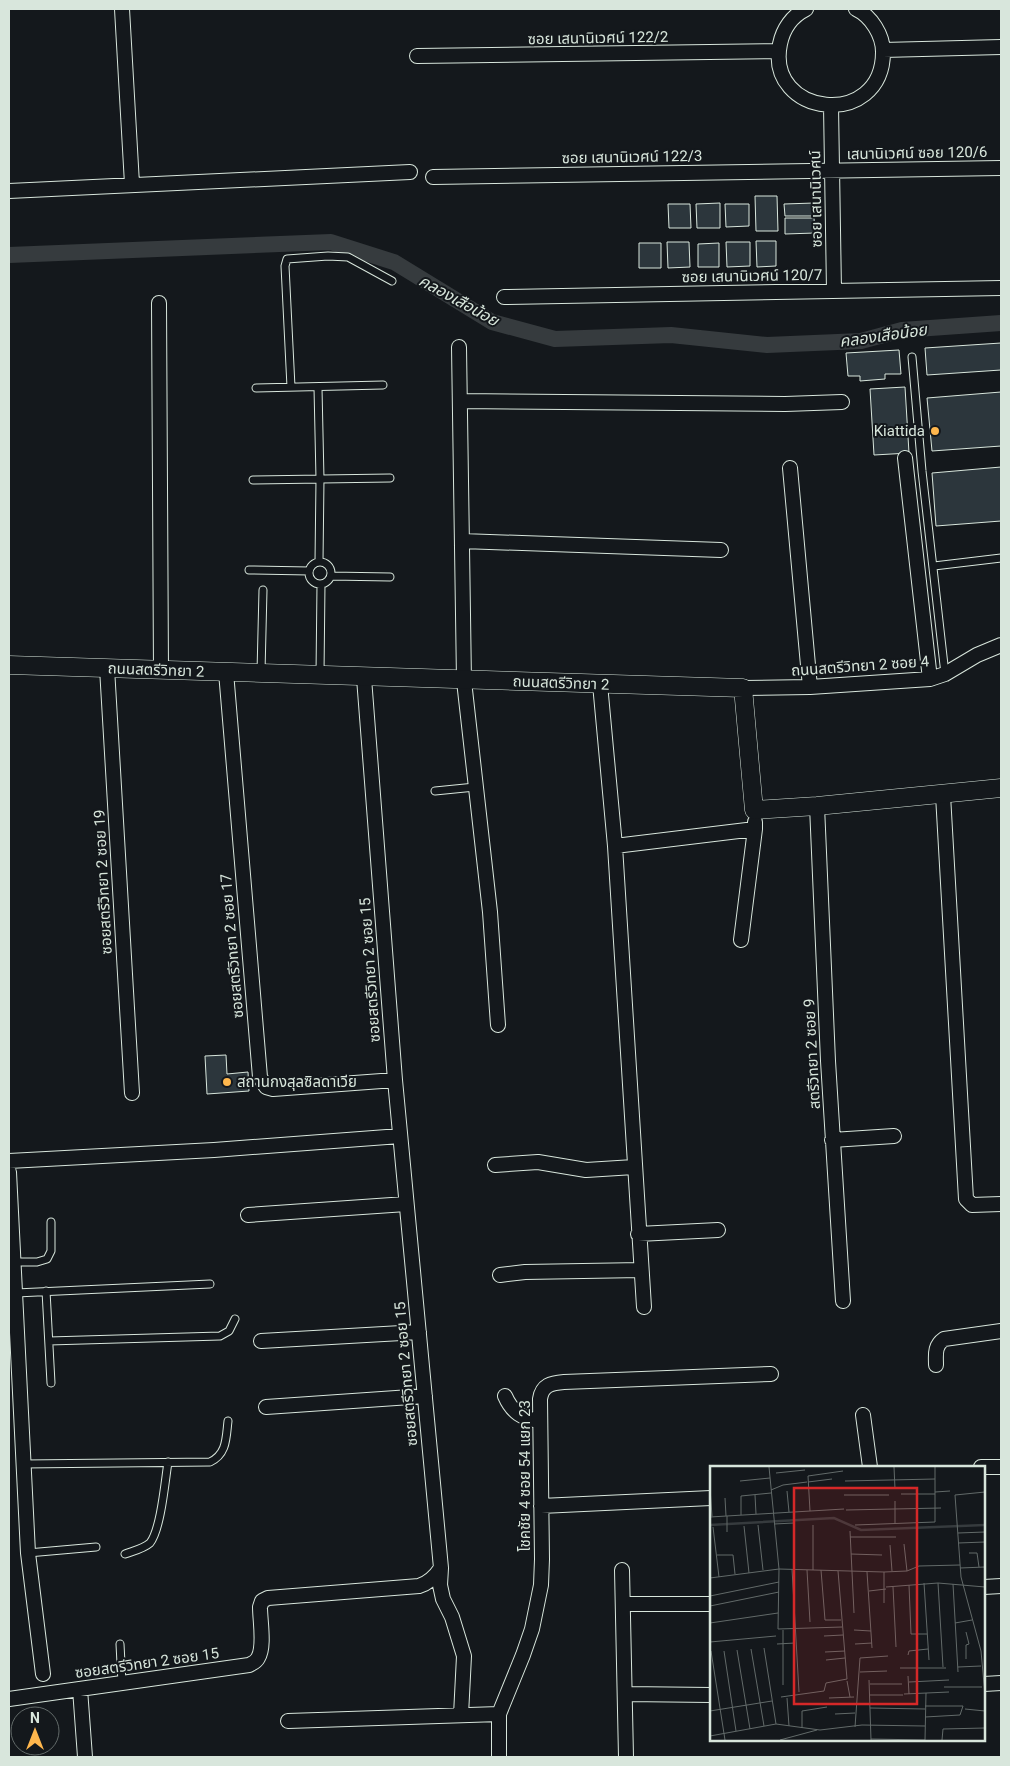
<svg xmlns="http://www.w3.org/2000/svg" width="1010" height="1766" viewBox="0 0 1010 1766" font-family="Roboto,'Noto Sans Thai',sans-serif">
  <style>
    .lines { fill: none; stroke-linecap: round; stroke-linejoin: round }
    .canal { stroke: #363b3e; stroke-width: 16 }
    .building { fill: #2c363c; stroke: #d8e6dc }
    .service-casing { stroke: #d8e6dc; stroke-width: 9 }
    .minor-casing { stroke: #d8e6dc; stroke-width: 16 }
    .tertiary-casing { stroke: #d8e6dc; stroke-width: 19 }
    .service { stroke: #14181c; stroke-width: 7 }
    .minor { stroke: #14181c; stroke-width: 14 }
    .tertiary { stroke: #14181c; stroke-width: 18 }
    .poi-dot { fill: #ffb74d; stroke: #14181c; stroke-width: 2 }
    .labels { text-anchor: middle; stroke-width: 4; stroke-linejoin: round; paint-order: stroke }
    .street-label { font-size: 15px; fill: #d8e6dc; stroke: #14181c }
    .poi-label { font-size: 15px; fill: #d8e6dc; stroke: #14181c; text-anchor: end }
    .water-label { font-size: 16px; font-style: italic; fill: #d8e6dc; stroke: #14181c }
    .inset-river { fill: none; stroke: #363b3e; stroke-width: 2.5 }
    .inset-road { fill: none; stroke: #626a69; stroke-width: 1 }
    .view { fill: #d62828; fill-opacity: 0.15; stroke: #d62828; stroke-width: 2.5 }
    .inset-edge { fill: none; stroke: #d8e6dc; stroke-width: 2.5 }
  </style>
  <rect width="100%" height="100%" fill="#14181c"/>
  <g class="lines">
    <path class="canal" d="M 9,255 L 331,242 L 394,262 L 492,322 L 555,339 L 671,335 L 767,345 L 861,341 L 902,330 L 1001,323"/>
  </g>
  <path class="building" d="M 755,196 L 777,196 L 778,231 L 756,231 Z
    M 720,203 L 720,228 L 697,228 L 696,204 Z
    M 814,203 L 814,216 L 785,216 L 784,204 Z
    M 668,204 L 690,204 L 691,228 L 669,228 Z
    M 725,204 L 749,204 L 749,226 L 726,227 Z
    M 785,218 L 814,218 L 815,233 L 785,234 Z
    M 756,241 L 776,241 L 776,266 L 757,267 Z
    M 667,242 L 689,242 L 690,267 L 668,268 Z
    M 726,242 L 750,242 L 750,266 L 727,267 Z
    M 639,243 L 661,243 L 661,268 L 639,268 Z
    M 719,243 L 719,267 L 698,267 L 698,244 Z
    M 1001,343 L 1001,370 L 927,375 L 925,348 Z
    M 899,350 L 901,374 L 885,374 L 885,379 L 860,381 L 860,376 L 848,376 L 846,353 Z
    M 905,387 L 909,453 L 874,455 L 870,389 Z
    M 1001,392 L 1001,446 L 932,451 L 927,398 Z
    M 1001,467 L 1001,521 L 936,526 L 932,473 Z
    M 226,1055 L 227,1074 L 248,1072 L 249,1091 L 207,1094 L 205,1056 Z"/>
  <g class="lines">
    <defs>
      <path id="service" d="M 912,357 L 922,471 L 945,674
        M 291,387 L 285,266 L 287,259 L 328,256 L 348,257 L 392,281
        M 256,388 L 383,385
        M 318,388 L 320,479 L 319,562
        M 253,480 L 390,478
        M309 573a11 11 0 1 1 22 0a11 11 0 1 1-22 0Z
        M 934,566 L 1001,558
        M 249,570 L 309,571
        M 331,576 L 390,577
        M 261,672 L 263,590
        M 320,674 L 321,584
        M 435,791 L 475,787
        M 14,1262 L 37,1262 L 47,1259 L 51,1251 L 51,1222
        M 46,1291 L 51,1383
        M 16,1293 L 210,1284
        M 49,1341 L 220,1336 L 229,1331 L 235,1319
        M 24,1464 L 210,1462 C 227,1454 226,1438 228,1421
        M 28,1553 L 96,1547
        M 125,1554 C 133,1551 143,1549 150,1543 C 161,1529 165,1481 168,1462
        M 120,1644 L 122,1683"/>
      <path id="minor" d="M 122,9 L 132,184
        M 806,9 C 792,16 783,29 780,44 C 765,117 883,130 883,52 C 883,35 871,16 856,9
        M 883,50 L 1001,47
        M 417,56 L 779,51
        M 831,106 L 834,291
        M 433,177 L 1001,168
        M 9,191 L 410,172
        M 504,297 L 1001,288
        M 159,303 L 161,670
        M 459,347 L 464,681 L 490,912 L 498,1025
        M 460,401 L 785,404 L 842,402
        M 905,458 L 930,679
        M 790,468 L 810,687
        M 462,541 L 721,550
        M 107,668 L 132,1093
        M 226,672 L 260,1077 L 266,1087 L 273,1089 L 395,1080
        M 600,684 L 615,846 L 644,1307
        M 743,688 L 810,687 L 930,679 L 945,674 L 977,655 L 1001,645
        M 943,795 L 966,1199 L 972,1205 L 1001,1204
        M 817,806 L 828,1061 L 843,1301
        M 615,846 L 755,829
        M 741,940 L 755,829 L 755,822
        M 832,1140 L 894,1136
        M 9,1161 L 214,1150 L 400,1136
        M 495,1165 L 538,1162 L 586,1170 L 634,1167
        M 9,1172 L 28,1553 L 43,1674
        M 248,1215 L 406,1204
        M 638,1234 L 718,1230
        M 500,1275 L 525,1272 L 641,1270
        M 261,1341 L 419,1332
        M 936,1365 C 936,1355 934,1346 944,1339 L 1001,1331
        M 505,1396 C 512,1412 522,1419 540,1421
        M 266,1407 L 425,1396
        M 863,1415 L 870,1467
        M 981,1467 L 1001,1467
        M 541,1506 L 711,1498
        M 441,1568 L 440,1585 L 443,1599 L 452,1617 L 464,1656 L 461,1715
        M 622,1570 L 626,1757
        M 984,1587 L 1001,1586
        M 623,1604 L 711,1604
        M 984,1684 L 1001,1683
        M 80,1689 L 85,1757
        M 626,1694 L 711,1695
        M 9,1699 L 249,1665 C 253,1663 256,1662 258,1658 C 265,1647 260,1621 260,1607 L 262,1601 L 268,1598 L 419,1586 C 429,1583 435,1577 441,1568 L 395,1080 L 364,678
        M 288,1721 L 499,1714
        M 499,1757 L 499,1714 L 523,1655 L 532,1629 L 541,1585 L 542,1559 L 540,1399 C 542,1385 551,1383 564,1382 L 771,1374"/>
      <path id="tertiary" d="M 9,665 L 743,688 L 754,810 L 817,806 L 1001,788"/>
    </defs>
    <use href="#service" class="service-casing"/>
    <use href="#minor" class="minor-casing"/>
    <use href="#tertiary" class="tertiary-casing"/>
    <use href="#service" class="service"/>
    <use href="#minor" class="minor"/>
    <use href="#tertiary" class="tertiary"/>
  </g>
  <g class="poi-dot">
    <circle cx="935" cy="431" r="5"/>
    <circle cx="227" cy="1082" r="5"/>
  </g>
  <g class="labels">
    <g class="street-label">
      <text transform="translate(598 38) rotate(-1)" y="5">ซอย เสนานิเวศน์ 122/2</text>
      <text transform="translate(917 153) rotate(-1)" y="5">เสนานิเวศน์ ซอย 120/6</text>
      <text transform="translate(632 157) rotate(-1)" y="5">ซอย เสนานิเวศน์ 122/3</text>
      <text transform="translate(816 199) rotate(-91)" y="5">ซอย เสนานิเวศน์</text>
      <text transform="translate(752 276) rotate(-1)" y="5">ซอย เสนานิเวศน์ 120/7</text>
      <text transform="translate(860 666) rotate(-4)" y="5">ถนนสตรีวิทยา 2 ซอย 4</text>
      <text transform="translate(156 670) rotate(2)" y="5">ถนนสตรีวิทยา 2</text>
      <text transform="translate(561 683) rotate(2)" y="5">ถนนสตรีวิทยา 2</text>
      <text transform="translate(103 882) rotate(-93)" y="5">ซอยสตรีวิทยา 2 ซอย 19</text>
      <text transform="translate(232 946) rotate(-95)" y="5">ซอยสตรีวิทยา 2 ซอย 17</text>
      <text transform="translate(370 970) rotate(-94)" y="5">ซอยสตรีวิทยา 2 ซอย 15</text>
      <text transform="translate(812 1054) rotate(-93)" y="5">สตรีวิทยา 2 ซอย 9</text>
      <text transform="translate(406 1374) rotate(-95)" y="5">ซอยสตรีวิทยา 2 ซอย 15</text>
      <text transform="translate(525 1476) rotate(-90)" y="5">โชคชัย 4 ซอย 54 แยก 23</text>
      <text transform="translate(147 1663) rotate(-8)" y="5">ซอยสตรีวิทยา 2 ซอย 15</text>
    </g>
    <g class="poi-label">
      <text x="925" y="436">Kiattida</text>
      <text x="237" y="1087" text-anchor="start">สถานกงสุลซิลดาเวีย</text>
    </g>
    <g class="water-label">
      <text transform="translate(459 300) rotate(29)" y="6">คลองเสือน้อย</text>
      <text transform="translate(883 335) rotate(-8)" y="6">คลองเสือน้อย</text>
    </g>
  </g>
  <g transform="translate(710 1466)">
    <rect width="275" height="275" fill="#14181c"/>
    <path class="inset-river" d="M 0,59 L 124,52 L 151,64 L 275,59"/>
    <path class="inset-road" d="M 59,1 L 69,103 L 68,163 L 132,161M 184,1 L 185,23M 66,7 L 95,4M 30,15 L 60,12M 135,15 L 225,13M 98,16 L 122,13M 0,22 L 2,50M 61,24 L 73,19 L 97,16M 77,25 L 79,46M 225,26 L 240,25M 275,26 L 245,29 L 251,111 L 271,185 L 275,229M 191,28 L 225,28M 45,29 L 46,48M 134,29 L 179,29M 15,32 L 16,50M 185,35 L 185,58M 136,44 L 231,42M 100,45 L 98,10 L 133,5M 31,49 L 31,30 L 61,27M 17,50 L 17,66M 0,51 L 134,43M 64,58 L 84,57 L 84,82M 48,59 L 53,104M 103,59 L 103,104M 145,59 L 225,56 L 225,1M 34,60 L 39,107M 3,61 L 9,111M 140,65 L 144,147M 248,67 L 275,66M 140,71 L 186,71M 248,77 L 275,76M 194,78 L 197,105M 180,79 L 182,105M 259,87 L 267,87 L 269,101M 141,88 L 172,89M 7,89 L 23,89 L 25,108M 250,102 L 275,101M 82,103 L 89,226M 97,104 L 100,156M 111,104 L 115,154 L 131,154M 157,106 L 162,182M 0,112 L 69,103 L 174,106 L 197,105 L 209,100 L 250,99M 214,117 L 219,194M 228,117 L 233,201M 243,118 L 248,206M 199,119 L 201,168 L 217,168M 176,121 L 228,117 L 275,121M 183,121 L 186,181M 159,125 L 176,123M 0,130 L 69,116M 174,137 L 174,106M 0,140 L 69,126M 0,157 L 68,147M 245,157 L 262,154M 73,164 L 73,219M 144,164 L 161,165M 114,170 L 133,169M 0,176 L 66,170M 67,178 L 85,177M 145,178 L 162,177M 54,182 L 66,258M 41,183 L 54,260M 27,184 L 40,263M 1,185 L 15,274M 14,185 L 26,265M 115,186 L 135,185M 198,189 L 199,185 L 218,183M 256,193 L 256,179 L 259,178 L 256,166M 116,194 L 135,192M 248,201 L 271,200M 190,202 L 236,202M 150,206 L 177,205M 198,210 L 199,228M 159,214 L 161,274M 137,215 L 140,231M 199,216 L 239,214M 160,218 L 192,218M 234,221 L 272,221M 194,228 L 239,226M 160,229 L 193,229M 71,231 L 114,225 L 116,217 L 137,213 L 128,105M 77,232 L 79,260M 119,232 L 144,231M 160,242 L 215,243M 255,243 L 275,245M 0,245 L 62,235M 125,248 L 145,247M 215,251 L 250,249 L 253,240 L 215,240M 145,261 L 150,192 L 178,190M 92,262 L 92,245 L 117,241M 0,270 L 66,258 L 110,264 L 152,259 L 215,260M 161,273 L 215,274M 70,274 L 107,264M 215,274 L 216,227M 232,274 L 233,263 L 275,262"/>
    <path class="view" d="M 84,22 L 207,22 L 207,238 L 84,238 Z"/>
    <rect width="275" height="275" class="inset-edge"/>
  </g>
  <rect width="1010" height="1766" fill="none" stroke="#d8e6dc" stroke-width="20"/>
  <g transform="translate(35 1731)"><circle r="24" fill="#14181c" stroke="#626a69"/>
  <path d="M0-4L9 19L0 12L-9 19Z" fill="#ffb74d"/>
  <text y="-8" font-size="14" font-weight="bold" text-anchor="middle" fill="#d8e6dc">N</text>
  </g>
</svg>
